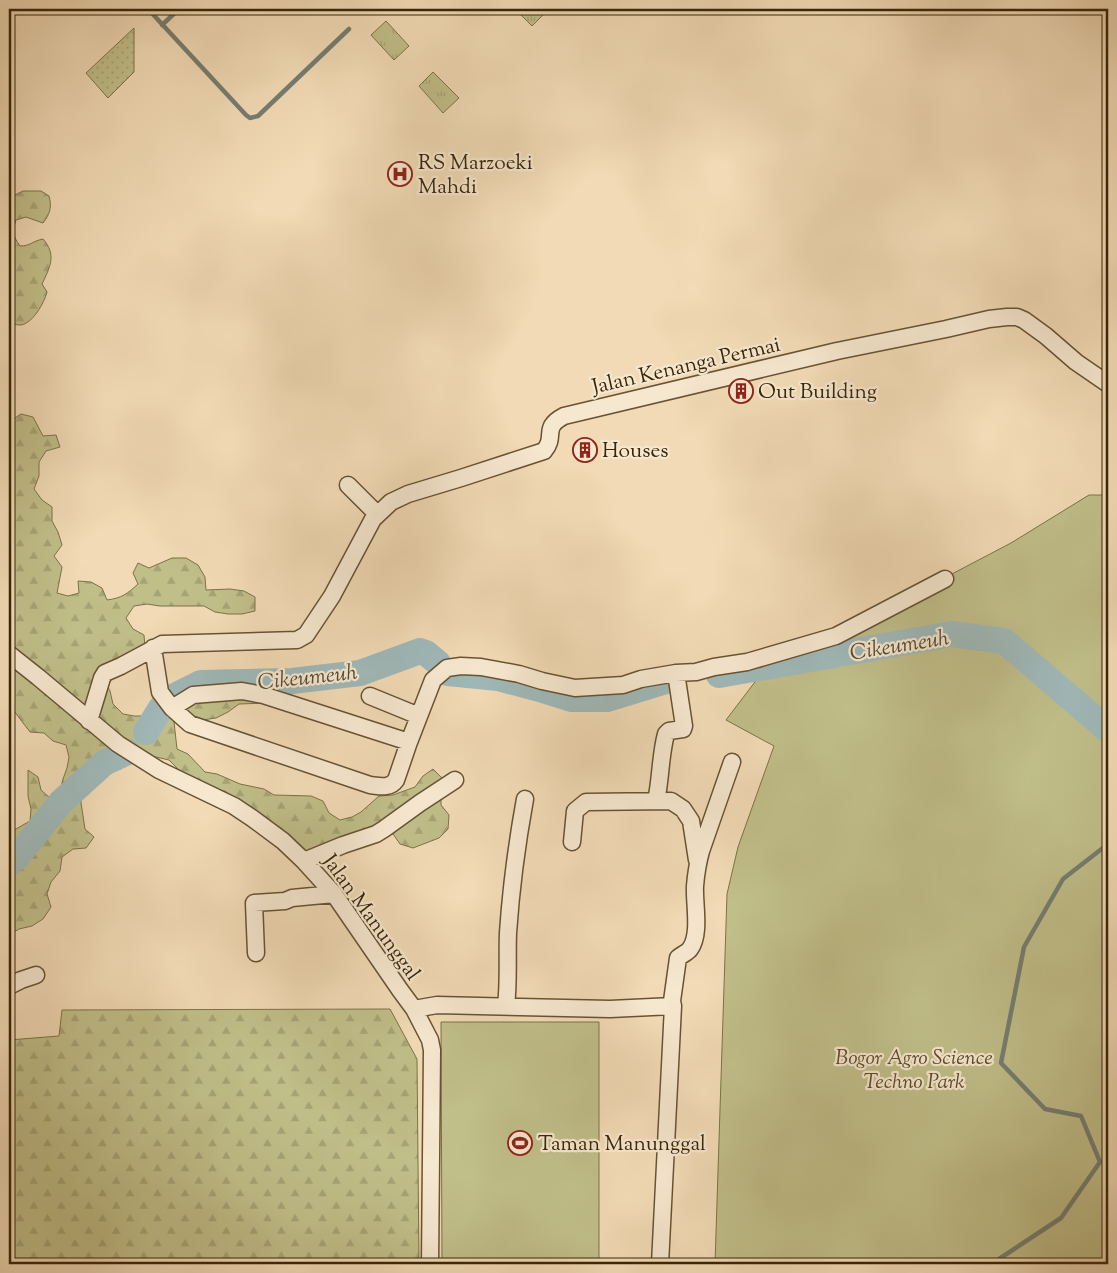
<svg xmlns="http://www.w3.org/2000/svg" width="1117" height="1273" viewBox="0 0 1117 1273" font-family="'Sorts Mill Goudy',serif">
  <style>
    .grass { fill: url(#grass-tufts); stroke: #7c7248 }
    .forest { fill: url(#forest-firs); stroke: #7c7248 }
    .park { fill: url(#park-dots); stroke: #7c7248 }
    .garden { fill: #c0be89; stroke: #7c7248 }
    .lines { fill: none; stroke-linecap: round; stroke-linejoin: round }
    .stream { stroke: #767e72; stroke-width: 4.5 }
    .river { stroke: #9fb8b8; stroke-width: 26 }
    .minor-casing { stroke: #675333; stroke-width: 19 }
    .minor { stroke: #f6e7cf; stroke-width: 16 }
    .labels { text-anchor: middle; stroke-width: 4.5; stroke-linejoin: round; paint-order: stroke }
    .poi-label { font-size: 21px; fill: #392608; stroke: #f6e7cf; text-anchor: start }
    .street-label { font-size: 21px; fill: #392608; stroke: #f6e7cf }
    .park-label { font-size: 21px; font-style: italic; fill: #5b4c28; stroke: #f6e7cf }
    .water-label { font-size: 22px; font-style: italic; fill: #524a34; stroke: #f6e7cf }
  </style>
  <defs>
    <pattern id="grass-tufts" width="24" height="20" patternUnits="userSpaceOnUse" patternTransform="scale(1.25)"><rect width="24" height="20" fill="#c0be89"/><path d="M3 7l-1-3M5 7V3M7 7l1-3M15 17l-1-3M17 17v-4M19 17l1-3" fill="none" stroke="#a6a375"/></pattern>
    <pattern id="forest-firs" width="22" height="20" patternUnits="userSpaceOnUse" patternTransform="scale(1.25)"><rect width="22" height="20" fill="#c0be89"/><path d="M5 1l3.5 6h-7zM16 11l3.5 6h-7z" fill="#a6a375"/></pattern>
    <pattern id="park-dots" width="8" height="8" patternUnits="userSpaceOnUse" patternTransform="scale(1.25)"><rect width="8" height="8" fill="#c0be89"/><path d="M2 2h.1M6 6h.1" fill="none" stroke="#a6a375" stroke-width="1.8" stroke-linecap="round"/></pattern>
  </defs>
  <rect width="100%" height="100%" fill="#f1dab5"/>
  <filter id="stains"><feTurbulence type="fractalNoise" baseFrequency=".004" numOctaves="4"/><feColorMatrix values="0 0 0 0 .2 0 0 0 0 .09 0 0 0 0 .02 0 0 0 .5 -.17"/></filter>
  <radialGradient id="worn" r=".72"><stop offset=".6" stop-color="#630" stop-opacity="0"/><stop offset="1" stop-color="#630" stop-opacity=".3"/></radialGradient>
  <path class="grass" d="M 515,9 L 543,9 L 546,12 L 532,26 Z
    M 386,21 L 409,46 L 394,60 L 371,35 Z
    M 433,72 L 459,98 L 443,113 L 419,86 Z"/>
  <path class="forest" d="M 23,191 L 41,191 L 49,196 C 52,207 50,214 43,223 L 26,217 L 16,220 C 12,232 13,236 20,246 C 31,246 32,241 43,239 C 57,255 50,267 42,284 L 47,292 C 44,303 33,323 21,325 C 17,325 12,324 9,324 L 9,195 L 15,195 Z
    M 21,414 L 33,417 L 43,436 L 56,435 L 60,447 L 46,451 L 39,462 L 39,476 L 34,489 L 42,500 L 52,507 L 52,521 L 58,532 L 62,545 L 54,556 L 62,567 L 57,593 L 68,596 L 79,593 L 78,581 L 91,582 L 102,588 L 107,600 C 122,598 127,594 138,584 L 133,573 L 138,563 L 149,568 L 172,558 L 186,558 L 198,565 L 205,577 L 206,590 L 230,589 L 244,591 L 255,597 L 255,611 L 242,614 L 228,614 L 215,612 L 204,606 L 160,606 L 147,604 L 134,606 L 126,618 L 133,629 L 144,635 L 145,648 L 104,680 L 110,691 L 113,704 L 123,714 L 134,716 L 146,716 L 158,713 L 177,700 L 177,688 L 187,681 L 199,681 L 221,672 L 235,673 L 246,676 L 284,684 L 292,694 L 279,698 L 267,703 L 239,704 L 228,712 L 216,718 L 202,720 L 187,719 L 174,722 L 177,749 L 188,754 L 205,772 L 217,774 L 240,784 L 264,789 L 274,795 L 311,796 L 323,801 L 329,813 L 340,820 L 352,817 L 361,812 L 379,796 L 393,795 L 415,787 L 423,776 L 433,769 L 442,778 L 441,791 L 441,805 L 449,815 L 448,829 L 439,838 L 413,848 L 400,844 L 393,834 L 379,833 L 310,860 L 225,791 L 212,791 L 191,776 L 180,771 L 169,760 L 156,757 L 143,756 L 131,759 L 121,769 L 104,774 L 92,779 L 82,788 L 81,803 L 85,829 L 94,837 L 86,848 L 73,849 L 62,857 L 60,871 L 51,882 L 47,894 L 51,907 L 43,919 L 32,926 L 19,929 L 9,935 L 9,833 L 30,821 L 31,809 L 28,796 L 28,770 L 38,777 L 41,790 L 51,799 L 60,791 L 63,779 L 67,768 L 69,757 L 66,745 L 53,741 L 44,733 L 30,732 L 14,711 L 9,701 L 9,432 L 12,420 Z
    M 390,1009 L 417,1059 L 419,1264 L 9,1264 L 9,1040 L 59,1036 L 62,1010 Z"/>
  <path class="park" d="M 134,28 L 134,72 L 108,98 L 86,73 Z"/>
  <path class="garden" d="M 1089,495 L 1108,495 L 1108,1264 L 715,1264 L 727,894 L 738,847 L 774,746 L 726,720 L 761,674 L 1011,543 Z
    M 441,1022 L 599,1022 L 599,1264 L 442,1264 Z"/>
  <g class="lines">
    <path class="stream" d="M 148,9 L 246,115 L 250,118 L 258,116 L 349,29
      M 162,25 L 179,9
      M 972,1264 L 996,1261 L 1061,1218 L 1100,1162 L 1081,1116 L 1045,1109 L 1001,1063 L 1024,947 L 1063,879 L 1108,844"/>
    <path class="river" d="M 448,673 L 498,678 L 543,690 L 572,699 L 607,699 L 669,680
      M 719,675 L 952,634 L 1004,641 L 1108,730
      M 173,697 L 201,683 L 292,681 L 360,673 L 420,651 L 426,653 L 438,663
      M 146,732 L 161,708
      M 9,864 L 16,858 L 61,802 L 104,763 L 128,752"/>
    <defs>
      <path id="minor" d="M 348,485 L 377,514
        M 153,648 L 160,692 L 172,708 L 190,724 L 370,785 C 379,786 390,789 396,780 L 409,742 L 433,680 L 447,668 L 461,666 L 481,667 L 519,674 L 542,681 L 575,688 L 623,685 L 641,679 L 676,673 L 696,672 L 714,667 L 747,662 L 836,636 L 945,579
        M 9,654 L 38,677 L 118,744 L 159,770 L 234,806 L 252,818 L 283,841 L 304,861 L 334,894 L 400,990 L 414,1009 L 430,1040 L 432,1050 L 430,1264
        M 370,696 L 419,716
        M 172,708 L 193,695 L 242,691 L 263,695 L 409,742
        M 89,721 L 102,678 L 105,673 L 121,666 L 162,644 L 297,640 L 306,635 L 332,596 L 373,519 L 391,502 L 408,494 L 461,478 L 544,451 C 557,436 541,428 564,416 L 837,351 L 946,329 L 989,319 L 1007,317 L 1017,317 L 1024,320 L 1046,336 L 1076,362 L 1108,384
        M 656,801 C 661,779 660,756 666,734 L 669,731 L 683,729 L 684,726 L 676,673
        M 572,842 L 575,811 L 586,802 L 671,801 L 683,809 L 691,821 L 697,860
        M 304,861 L 343,845 L 376,834 L 384,829 L 420,803 L 455,780
        M 256,953 L 254,903 L 285,901 L 292,898 L 334,894
        M 9,986 L 21,980 L 36,975
        M 506,1006 C 509,981 507,957 508,933 C 511,888 517,843 525,799
        M 414,1009 L 437,1005 L 610,1009 L 673,1006
        M 660,1264 L 673,1006 L 672,1001 L 678,958 C 681,955 687,953 690,949 C 701,934 694,904 695,886 C 696,874 698,862 701,851 L 732,762"/>
    </defs>
    <use href="#minor" class="minor-casing"/>
    <use href="#minor" class="minor"/>
  </g>
  <defs>
    <symbol id="hospital-ring" viewBox="-11 -11 22 22"><circle r="9.5" fill="#f6e7cf" stroke="#8f2418" stroke-width="1.5"/><path d="M-5-5h3v3.5h4V-5h3V5h-3V1.5h-4V5h-3Z" fill="#8f2418"/></symbol>
    <symbol id="building-ring" viewBox="-11 -11 22 22"><circle r="9.5" fill="#f6e7cf" stroke="#8f2418" stroke-width="1.5"/><path d="M-4-6H4V6H1V3H-1V6H-4ZM-2.5-4.3h1.7v1.8h-1.7ZM.8-4.3h1.7v1.8H.8ZM-2.5-1h1.7V.8h-1.7ZM.8-1h1.7V.8H.8Z" fill="#8f2418"/></symbol>
    <symbol id="stadium-ring" viewBox="-11 -11 22 22"><circle r="9.5" fill="#f6e7cf" stroke="#8f2418" stroke-width="1.5"/><path d="M0-5a6.5 5 0 1 0 0 10a6.5 5 0 1 0 0-10ZM-3.5-1.8h7v3.6h-7Z" fill="#8f2418"/></symbol>
  </defs>
  <g fill-rule="evenodd">
    <use href="#hospital-ring" x="386" y="160" width="28" height="28"/>
    <use href="#building-ring" x="727" y="377" width="28" height="28"/>
    <use href="#building-ring" x="571" y="436" width="28" height="28"/>
    <use href="#stadium-ring" x="506" y="1129" width="28" height="28"/>
  </g>
  <g class="labels">
    <g class="poi-label">
      <text x="418" y="169">RS Marzoeki<tspan x="418" dy="24">Mahdi</tspan></text>
      <text x="758" y="398">Out Building</text>
      <text x="602" y="457">Houses</text>
      <text x="538" y="1150">Taman Manunggal</text>
    </g>
    <g class="street-label">
      <text transform="translate(686 365) rotate(-13)" y="7">Jalan Kenanga Permai</text>
      <text transform="translate(372 917) rotate(54)" y="7">Jalan Manunggal</text>
    </g>
    <g class="park-label">
      <text x="914" y="1064">Bogor Agro Science<tspan x="914" dy="24">Techno Park</tspan></text>
    </g>
    <g class="water-label">
      <text transform="translate(899 644) rotate(-9)" y="8">Cikeumeuh</text>
      <text transform="translate(307 676) rotate(-6)" y="8">Cikeumeuh</text>
    </g>
  </g>
  <rect width="1117" height="1273" fill="none" stroke="#f1dab5" stroke-width="30"/>
  <rect x="10" y="10" width="1097" height="1253" fill="none" stroke="#392608" stroke-width="2.5"/>
  <rect x="15" y="15" width="1087" height="1243" fill="none" stroke="#392608"/>
  <rect width="100%" height="100%" filter="url(#stains)"/>
  <rect width="100%" height="100%" fill="url(#worn)"/>
</svg>
